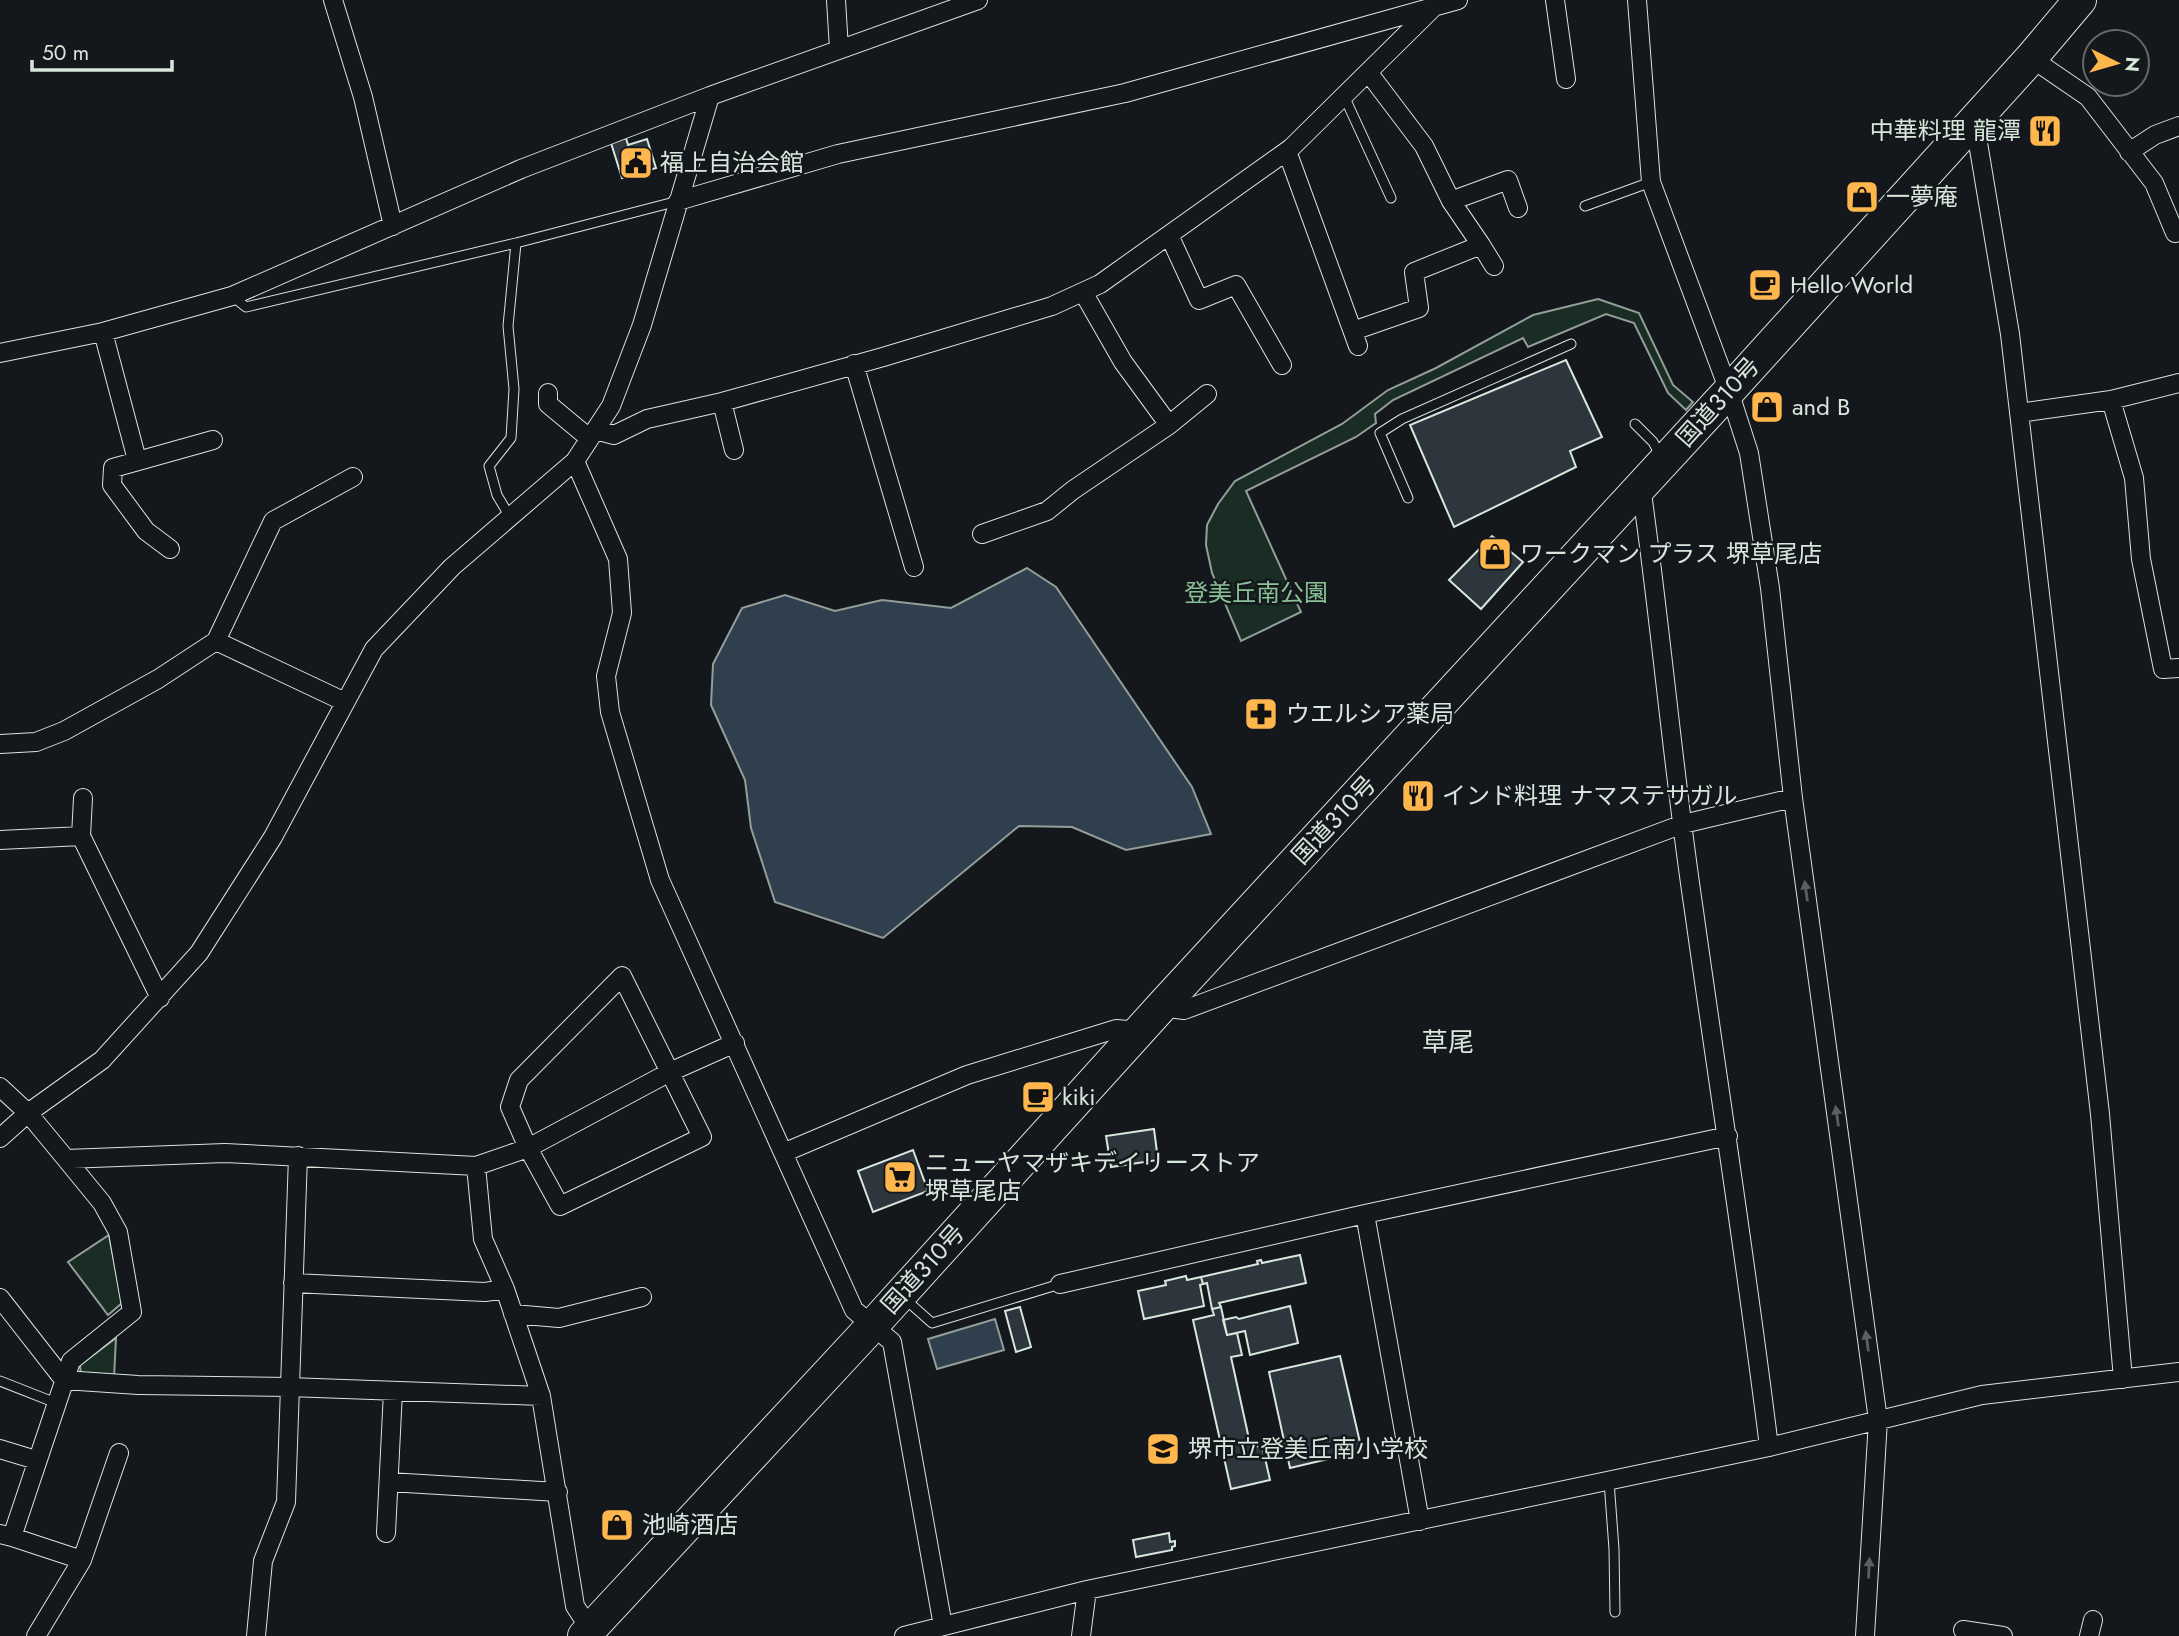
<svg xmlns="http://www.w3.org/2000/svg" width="2179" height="1636" viewBox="0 0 2179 1636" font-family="Jost,'Noto Sans JP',sans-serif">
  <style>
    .green { fill: #1a2d24; stroke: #939e99; stroke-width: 2 }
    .water { fill: #2f3f4d; stroke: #939e99; stroke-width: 2 }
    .building { fill: #2c363c; stroke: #d8e6dc; stroke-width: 2 }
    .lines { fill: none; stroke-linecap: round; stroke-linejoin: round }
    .lane-casing { stroke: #d8e6dc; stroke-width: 11 }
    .street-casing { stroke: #d8e6dc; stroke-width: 20 }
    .highway-casing { stroke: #d8e6dc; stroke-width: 34 }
    .lane { stroke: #14181c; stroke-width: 9 }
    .street { stroke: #14181c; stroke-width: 18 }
    .highway { stroke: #14181c; stroke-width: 32 }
    .oneway { fill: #59605f }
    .labels { text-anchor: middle; stroke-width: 5; stroke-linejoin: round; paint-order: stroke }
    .poi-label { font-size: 24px; fill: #d8e6dc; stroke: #14181c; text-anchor: start }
    .street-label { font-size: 24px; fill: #d8e6dc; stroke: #14181c }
    .park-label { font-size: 24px; fill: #8ac095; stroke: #14181c }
    .neighbourhood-label { font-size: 26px; fill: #d8e6dc; stroke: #14181c }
  </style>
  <rect width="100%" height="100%" fill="#14181c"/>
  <path class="green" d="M 1598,299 L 1639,313 L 1673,385 L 1693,402 L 1686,410 L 1668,393 L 1634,323 L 1606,314 L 1528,347 L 1523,338 L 1393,400 L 1375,414 L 1376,423 L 1356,437 L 1246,491 L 1301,612 L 1241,641 L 1212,573 L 1206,545 L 1207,525 L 1218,504 L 1235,481 L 1342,424 L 1388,390 L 1436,368 L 1533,315 Z
    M 109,1235 L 122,1303 L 108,1315 L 68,1262 Z
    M 116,1338 L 114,1378 L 81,1375 L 80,1365 Z"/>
  <path class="water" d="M 1027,568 L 1056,587 L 1192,787 L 1211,834 L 1126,850 L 1072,827 L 1019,826 L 883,938 L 775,902 L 751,828 L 745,780 L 711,705 L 713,664 L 742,608 L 785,595 L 835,611 L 882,600 L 951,608 Z
    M 995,1319 L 1004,1350 L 937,1369 L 928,1339 Z"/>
  <path class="building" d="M 626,138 L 628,145 L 647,139 L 656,168 L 622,178 L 611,143 Z
    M 1566,360 L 1602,437 L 1570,451 L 1576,467 L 1454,527 L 1410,425 Z
    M 1492,536 L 1523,562 L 1481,609 L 1449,580 Z
    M 1154,1129 L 1158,1160 L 1111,1167 L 1106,1136 Z
    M 913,1150 L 928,1191 L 873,1212 L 858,1171 Z
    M 1300,1255 L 1306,1283 L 1219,1303 L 1221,1307 L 1212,1309 L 1207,1283 L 1203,1284 L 1201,1277 L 1258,1264 L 1257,1261 L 1261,1260 L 1262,1263 Z
    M 1186,1276 L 1187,1280 L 1201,1277 L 1203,1284 L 1200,1285 L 1204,1306 L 1144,1319 L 1138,1291 L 1166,1285 L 1165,1281 Z
    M 1290,1306 L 1298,1343 L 1250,1355 L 1245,1331 L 1227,1335 L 1223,1320 L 1236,1317 L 1239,1319 Z
    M 1020,1307 L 1031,1347 L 1016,1352 L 1005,1311 Z
    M 1221,1307 L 1227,1335 L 1237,1333 L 1242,1355 L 1231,1357 L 1251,1448 L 1262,1445 L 1270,1480 L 1231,1489 L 1193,1320 L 1214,1315 L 1212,1309 Z
    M 1340,1356 L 1362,1451 L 1290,1468 L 1269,1372 Z
    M 1169,1533 L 1170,1542 L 1175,1541 L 1175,1546 L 1172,1547 L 1172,1550 L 1136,1557 L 1133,1540 Z"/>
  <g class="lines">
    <defs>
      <path id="lane" d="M 1344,96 L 1391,198
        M 1585,206 L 1651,182
        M 232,296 L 246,307 L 516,243
        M 1635,424 L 1653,442 L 1661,457
        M 1408,498 L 1380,433 L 1402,419 L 1571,344
        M 510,517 L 497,495 L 489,466 L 511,438 L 514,389 L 508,326 L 516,243 L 678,201
        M 905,1299 L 932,1323 L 1060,1284
        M 0,1381 L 56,1403
        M 1609,1481 L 1614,1549 L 1615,1612"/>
      <path id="street" d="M 333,0 L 363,97 L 393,226
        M 836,0 L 839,49
        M 1555,0 L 1566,79
        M 1637,0 L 1651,182 L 1729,391 L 1749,453 L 1770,588 L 1793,798 L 1878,1420 L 1865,1636
        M 2031,58 L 2088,97 L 2154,183 L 2175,233 L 2179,232
        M 1974,119 L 2010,334 L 2100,1114 L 2123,1379
        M 1287,151 L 1358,346
        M 2129,152 L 2155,135 L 2179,126
        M 678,201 L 838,154 L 1125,93 L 1458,0
        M 1451,201 L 1508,180 L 1518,208
        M 1169,235 L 1199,300 L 1236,285 L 1282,365
        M 1481,245 L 1494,266
        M 1083,292 L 1123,362 L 1169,425
        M 1353,331 L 1419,308 L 1414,272 L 1481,245 L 1451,201 L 1424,146 L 1368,72
        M 103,332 L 137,460
        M 0,353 L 103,332 L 232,296 L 521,169 L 710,96 L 978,0
        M 854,364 L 914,567
        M 548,393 L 548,404 L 589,438
        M 2111,400 L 2134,478 L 2141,559 L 2163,669 L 2179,668
        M 722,402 L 734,450
        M 2019,413 L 2111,400 L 2179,383
        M 595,430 L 614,435 L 647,419 L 722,402 L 883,357 L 1052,306 L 1100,284 L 1291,148 L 1436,5
        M 575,461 L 618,559 L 622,613 L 606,676 L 610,712 L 660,880 L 854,1310 L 892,1342 L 943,1626
        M 1641,486 C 1661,627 1673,770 1694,911 C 1719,1090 1747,1268 1769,1447
        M 982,534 L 1047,511 L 1073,490 L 1169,425 L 1207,394
        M 170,549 L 146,531 L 112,485 L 113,468 L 213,440
        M 216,641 L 345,702
        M 0,744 L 36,742 L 64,731 L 158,679 L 216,641 L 273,521 L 353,477
        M 83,798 L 81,836 L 160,998
        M 0,840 L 81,836
        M 622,976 L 702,1137 L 560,1206 L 528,1148 L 510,1107 L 519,1080 Z
        M 1161,1007 L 1184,1010 L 1683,824 L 1793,798
        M 0,1087 L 28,1113 L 66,1159 L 225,1153 L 476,1166 L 528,1148 L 670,1072 L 735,1043
        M 0,1138 L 28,1113 L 102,1060 L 199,953 L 273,837 L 374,649 L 452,567 L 575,461 L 611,406 L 642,325 L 710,96
        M 783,1153 L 967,1075 L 1116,1029 L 1140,1031
        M 476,1166 L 483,1239 L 505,1289 L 541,1396 L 575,1606 L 590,1629
        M 1365,1214 L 1728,1136
        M 293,1283 L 485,1292 L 505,1289
        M 1060,1284 L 1365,1214 L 1420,1521
        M 0,1298 L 64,1380 L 138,1385 L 289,1387 L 541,1396
        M 513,1314 L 559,1318 L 642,1297
        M 0,1449 L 36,1460
        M 389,1482 L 558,1492
        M 386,1533 L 393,1391
        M 0,1534 L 12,1537 L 71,1361 L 132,1312 L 118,1232 L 102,1203 L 66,1159
        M 12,1537 L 82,1560 L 36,1636
        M 82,1560 L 119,1453
        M 1963,1630 L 2003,1636
        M 256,1636 L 263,1561 L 286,1502 L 298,1156
        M 904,1636 L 1087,1590 L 1769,1447 L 1982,1395 L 2179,1372
        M 1081,1636 L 1087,1590
        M 2089,1636 L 2093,1620"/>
      <path id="highway" d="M 584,1636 L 873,1325 L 1161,1007 L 1729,391 L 2031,58 L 2080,0"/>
    </defs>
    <use href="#lane" class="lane-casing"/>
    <use href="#street" class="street-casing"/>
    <use href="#highway" class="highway-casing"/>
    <use href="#lane" class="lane"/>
    <use href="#street" class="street"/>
    <use href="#highway" class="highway"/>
  </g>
  <defs><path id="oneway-solid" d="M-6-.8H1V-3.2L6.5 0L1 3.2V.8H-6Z" transform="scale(1.75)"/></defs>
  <g class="oneway">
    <use href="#oneway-solid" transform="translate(1806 891) rotate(-98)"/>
    <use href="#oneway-solid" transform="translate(1837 1116) rotate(-98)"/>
    <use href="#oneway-solid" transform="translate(1867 1341) rotate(-98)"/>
    <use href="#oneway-solid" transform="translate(1869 1568) rotate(-87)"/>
  </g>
  <defs>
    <symbol id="restaurant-square" viewBox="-11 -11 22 22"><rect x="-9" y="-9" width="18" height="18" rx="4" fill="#ffb74d" stroke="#14181c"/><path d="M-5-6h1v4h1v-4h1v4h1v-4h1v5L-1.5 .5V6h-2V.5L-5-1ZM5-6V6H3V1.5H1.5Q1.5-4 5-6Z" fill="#111"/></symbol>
    <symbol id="civic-square" viewBox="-11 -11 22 22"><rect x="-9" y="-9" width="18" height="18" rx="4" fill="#ffb74d" stroke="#14181c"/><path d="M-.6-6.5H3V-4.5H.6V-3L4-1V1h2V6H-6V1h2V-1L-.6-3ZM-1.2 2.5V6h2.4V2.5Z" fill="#111"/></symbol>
    <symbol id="shop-square" viewBox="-11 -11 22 22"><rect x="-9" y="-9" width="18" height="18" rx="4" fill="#ffb74d" stroke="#14181c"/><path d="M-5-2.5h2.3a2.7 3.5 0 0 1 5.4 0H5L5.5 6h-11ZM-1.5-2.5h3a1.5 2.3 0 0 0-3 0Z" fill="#111"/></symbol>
    <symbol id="cafe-square" viewBox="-11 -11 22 22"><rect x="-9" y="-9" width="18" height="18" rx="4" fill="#ffb74d" stroke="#14181c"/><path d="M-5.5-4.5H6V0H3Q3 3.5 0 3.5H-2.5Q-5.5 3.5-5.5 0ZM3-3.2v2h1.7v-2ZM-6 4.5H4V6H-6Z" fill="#111"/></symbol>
    <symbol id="pharmacy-square" viewBox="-11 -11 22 22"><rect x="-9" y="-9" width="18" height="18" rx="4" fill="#ffb74d" stroke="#14181c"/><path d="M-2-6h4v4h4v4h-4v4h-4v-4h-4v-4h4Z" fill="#111"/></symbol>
    <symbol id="supermarket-square" viewBox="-11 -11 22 22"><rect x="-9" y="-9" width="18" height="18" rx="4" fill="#ffb74d" stroke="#14181c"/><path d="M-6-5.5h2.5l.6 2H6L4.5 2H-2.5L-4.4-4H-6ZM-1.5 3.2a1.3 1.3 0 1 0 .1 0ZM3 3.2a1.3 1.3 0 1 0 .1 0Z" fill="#111"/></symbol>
    <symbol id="school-square" viewBox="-11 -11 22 22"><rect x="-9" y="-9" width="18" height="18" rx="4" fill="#ffb74d" stroke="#14181c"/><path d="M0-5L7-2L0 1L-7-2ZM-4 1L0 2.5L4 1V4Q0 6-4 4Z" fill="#111"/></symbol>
  </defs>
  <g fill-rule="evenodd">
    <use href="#restaurant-square" x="2026" y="112" width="38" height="38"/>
    <use href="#civic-square" x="617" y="144" width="38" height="38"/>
    <use href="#shop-square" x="1843" y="178" width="38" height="38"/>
    <use href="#cafe-square" x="1746" y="266" width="38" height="38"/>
    <use href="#shop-square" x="1748" y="388" width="38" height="38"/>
    <use href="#shop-square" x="1476" y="535" width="38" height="38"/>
    <use href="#pharmacy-square" x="1242" y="695" width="38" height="38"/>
    <use href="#restaurant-square" x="1399" y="777" width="38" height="38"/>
    <use href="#cafe-square" x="1019" y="1078" width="38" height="38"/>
    <use href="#supermarket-square" x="881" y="1158" width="38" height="38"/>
    <use href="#school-square" x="1144" y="1430" width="38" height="38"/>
    <use href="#shop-square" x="598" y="1506" width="38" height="38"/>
  </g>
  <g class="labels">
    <g class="poi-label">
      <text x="2021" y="139" text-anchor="end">中華料理 龍潭</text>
      <text x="660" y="171">福上自治会館</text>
      <text x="1886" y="205">一夢庵</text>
      <text x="1790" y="293">Hello World</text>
      <text x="1792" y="415">and B</text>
      <text x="1520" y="562">ワークマン プラス 堺草尾店</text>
      <text x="1286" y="722">ウエルシア薬局</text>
      <text x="1442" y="804">インド料理 ナマステサガル</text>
      <text x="1062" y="1105">kiki</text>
      <text x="925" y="1171">ニューヤマザキデイリーストア<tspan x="925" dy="28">堺草尾店</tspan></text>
      <text x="1188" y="1457">堺市立登美丘南小学校</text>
      <text x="642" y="1533">池崎酒店</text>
    </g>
    <g class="street-label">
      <text transform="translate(1718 402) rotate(-48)" y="8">国道310号</text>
      <text transform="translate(1334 820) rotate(-47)" y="8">国道310号</text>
      <text transform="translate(923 1269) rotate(-48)" y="8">国道310号</text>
    </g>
    <g class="park-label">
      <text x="1256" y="601">登美丘南公園</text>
    </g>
    <g class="neighbourhood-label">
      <text x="1448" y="1051">草尾</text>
    </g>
  </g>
  <g transform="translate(2116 63) rotate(95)"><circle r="33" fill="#14181c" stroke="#626a69" stroke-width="2"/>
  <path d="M0-5L12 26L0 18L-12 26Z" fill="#ffb74d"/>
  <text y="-10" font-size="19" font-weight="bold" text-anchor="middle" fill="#d8e6dc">N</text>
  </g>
  <path d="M32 60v10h140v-10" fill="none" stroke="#d8e6dc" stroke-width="3.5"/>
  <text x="42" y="60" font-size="21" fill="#d8e6dc" stroke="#14181c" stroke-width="5" paint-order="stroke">50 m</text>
</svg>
